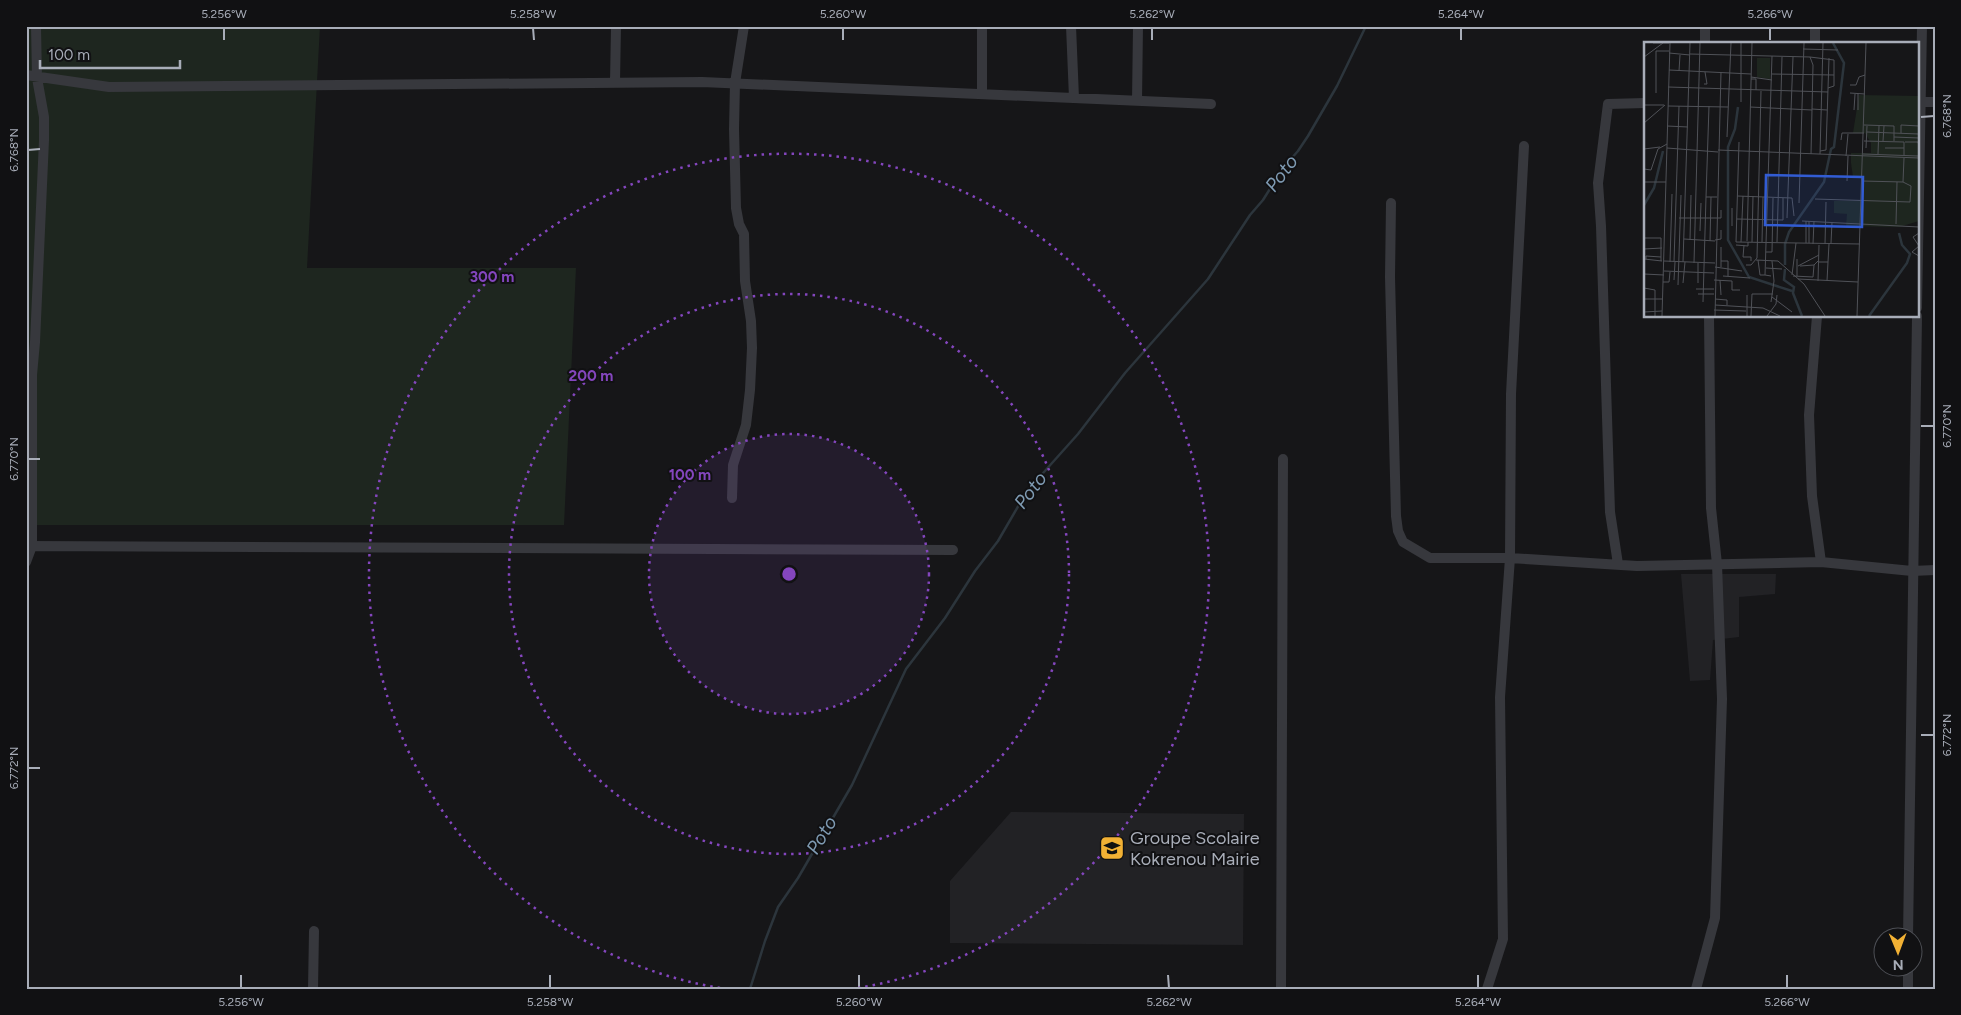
<svg xmlns="http://www.w3.org/2000/svg" width="1961" height="1015" viewBox="0 0 1961 1015" font-family="Figtree,sans-serif">
  <style>
    .built { fill: #222225 }
    .green { fill: #1e261f }
    .lines { fill: none; stroke-linecap: round; stroke-linejoin: round }
    .stream { stroke: #2c353c; stroke-width: 2.5 }
    .minor { stroke: #37383d; stroke-width: 10 }
    .ticks { fill: none; stroke: #a8adb8; stroke-width: 2 }
    .ring { fill: none; stroke: #8446be; stroke-width: 2.5; stroke-dasharray: 2.5 5 }
    .labels { text-anchor: middle; stroke-width: 4; stroke-linejoin: round; paint-order: stroke }
    .poi-label { font-size: 18px; fill: #a8adb8; stroke: #111113; text-anchor: start }
    .water-label { font-size: 19px; font-style: italic; fill: #7f9bb3; stroke: #111113 }
    .inset-river { fill: none; stroke: #2c353c; stroke-width: 2.5 }
    .inset-road { fill: none; stroke: #505258; stroke-width: 1 }
    .view { fill: #325cd3; fill-opacity: 0.15; stroke: #325cd3; stroke-width: 2.5 }
    .inset-edge { fill: none; stroke: #a8adb8; stroke-width: 2.5 }
    .centre { fill: #8446be; stroke: #111113; stroke-width: 2.5 }
    .ring-label { font-size: 15px; text-anchor: middle; font-weight: bold; fill: #8446be; stroke: #111113; stroke-width: 4; stroke-linejoin: round; paint-order: stroke }
    .neatline { fill: none; stroke: #a8adb8; stroke-width: 2 }
    .ticks-label { font-size: 12px; text-anchor: middle; fill: #a8adb8 }
  </style>
  <rect width="100%" height="100%" fill="#161618"/>
  <path class="built" d="M 1681,574 L 1776,574 L 1775,594 L 1739,597 L 1739,637 L 1713,640 L 1710,680 L 1690,681 Z
    M 1011,812 L 1244,814 L 1243,945 L 950,943 L 950,881 Z"/>
  <path class="green" d="M 26,26 L 320,26 L 307,268 L 576,268 L 564,525 L 26,525 Z"/>
  <g class="lines">
    <path class="stream" d="M 750,989 L 765,941 L 778,907 L 798,878 L 852,785 L 906,669 L 945,618 L 975,571 L 998,541 L 1027,491 L 1078,434 L 1125,373 L 1208,279 L 1250,215 L 1263,200 L 1283,168 L 1298,151 L 1308,136 L 1337,86 L 1366,26"/>
    <path class="minor" d="M 1071,26 L 1074,98
      M 1705,26 L 1705,44
      M 1815,44 L 1815,26
      M 26,75 L 109,87 L 702,82 L 1211,104
      M 615,82 L 616,26
      M 982,94 L 982,26
      M 1137,101 L 1138,26
      M 1917,102 L 1935,102
      M 1391,203 L 1390,277 L 1396,516 L 1398,531 L 1403,542 L 1430,558 L 1510,558 L 1637,566 L 1821,562 L 1912,571 L 1935,570
      M 1917,308 L 1922,26
      M 1817,316 L 1809,415 L 1812,496 L 1821,562
      M 732,498 L 733,465 L 746,425 L 750,390 L 752,348 L 751,321 L 745,281 L 744,234 L 739,224 L 736,208 L 734,129 L 735,83 L 744,26
      M 26,546 L 953,550
      M 26,562 L 32,546 L 32,375 L 35,342 L 44,140 L 44,117 L 37,78 L 36,26
      M 1618,564 L 1610,512 L 1601,226 L 1598,183 L 1608,104 L 1645,103
      M 1908,938 L 1917,316
      M 313,989 L 314,931
      M 1281,989 L 1283,459
      M 1487,989 L 1503,939 L 1500,697 L 1510,558 L 1511,394 L 1524,146
      M 1696,989 L 1715,918 L 1722,699 L 1717,564 L 1711,508 L 1709,316
      M 1908,989 L 1908,968"/>
  </g>
  <path class="ticks" d="M 224,28 L 224,40M 533,28 L 534,40M 843,28 L 843,40M 1152,28 L 1152,40M 1461,28 L 1461,40M 1770,28 L 1770,40M 1921,117 L 1934,116M 28,150 L 40,149M 1921,426 L 1934,426M 28,459 L 40,459M 1921,735 L 1934,735M 28,768 L 40,768M 241,975 L 241,988M 550,975 L 550,988M 859,975 L 859,988M 1168,975 L 1169,988M 1478,975 L 1478,988M 1787,975 L 1787,988"/>
  <circle cx="789" cy="574" r="140" fill="#8446be" fill-opacity=".12"/>
  <g class="ring">
    <circle cx="789" cy="574" r="140"/>
    <circle cx="789" cy="574" r="280"/>
    <path d="M720 988A420 420 0 1 1 858 988"/>
  </g>
  <defs>
    <symbol id="school-square" viewBox="-11 -11 22 22"><rect x="-9" y="-9" width="18" height="18" rx="4" fill="#f2b134" stroke="#111113"/><path d="M0-5L7-2L0 1L-7-2ZM-4 1L0 2.5L4 1V4Q0 6-4 4Z" fill="#111"/></symbol>
  </defs>
  <g fill-rule="evenodd">
    <use href="#school-square" x="1098" y="834" width="28" height="28"/>
  </g>
  <g class="labels">
    <g class="poi-label">
      <text x="1130" y="844">Groupe Scolaire<tspan x="1130" dy="21">Kokrenou Mairie</tspan></text>
    </g>
    <g class="water-label">
      <text transform="translate(1281 173) rotate(-53)" y="7">Poto</text>
      <text transform="translate(1030 490) rotate(-53)" y="7">Poto</text>
      <text transform="translate(821 835) rotate(-59)" y="7">Poto</text>
    </g>
  </g>
  <g transform="translate(1644 42)">
    <rect width="275" height="275" fill="#161618"/>
    <path d="M 113,16 L 126,16 L 126,37 L 113,35 ZM 215,53 L 275,54 L 275,179 L 255,185 L 202,184 L 203,172 L 190,171 L 190,159 L 219,159 L 220,137 L 209,135 L 207,121 L 207,111 L 227,111 L 227,101 L 221,91 L 209,91 Z" fill="#1e261f"/>
    <path class="inset-river" d="M 94,65 L 91,87 L 84,105 L 84,198 L 105,235 L 148,249M 0,163 L 10,146 L 19,109M 141,223 L 141,202 L 145,190 L 180,140 L 187,107 L 190,105 L 200,21 L 189,1M 141,227 L 140,238 L 150,245 L 149,251 L 158,274M 225,274 L 263,221 L 266,212 L 258,203 L 255,191"/>
    <path class="inset-road" d="M 9,1 L 25,1M 159,7 L 194,8M 25,11 L 46,13M 46,12 L 166,15 L 169,23 L 167,112M 0,15 L 19,1M 166,15 L 190,18 L 190,44 L 184,46M 25,28 L 107,32M 35,29 L 36,13M 128,32 L 190,33M 107,35 L 128,38M 107,37 L 112,37 L 112,48M 60,42 L 63,42 L 61,30M 206,43 L 212,43 L 215,35 L 221,33M 24,45 L 184,50M 12,51 L 12,9 L 25,9M 206,51 L 221,52M 97,60 L 97,1M 0,63 L 20,63M 24,64 L 84,65M 65,64 L 62,155 L 73,155M 106,65 L 168,68M 168,67 L 183,68M 210,68 L 211,52M 214,68 L 214,52M 0,81 L 21,63M 220,83 L 250,84 L 250,99M 23,84 L 44,85M 223,90 L 275,92M 257,91 L 257,83 L 275,84M 83,95 L 87,1M 250,95 L 275,96M 197,98 L 198,91 L 220,91M 220,99 L 260,100 L 260,113M 239,99 L 240,84M 95,100 L 92,200 L 216,202M 261,100 L 274,100 L 275,104M 23,106 L 74,110M 222,106 L 223,84M 241,106 L 260,106M 0,107 L 16,105M 74,108 L 275,116M 275,108 L 275,127M 176,109 L 182,108 L 185,16M 176,112 L 179,1M 219,112 L 274,114M 234,112 L 235,84M 202,114 L 204,92M 0,127 L 7,128 L 14,107 L 23,102M 203,139 L 204,114M 0,140 L 22,140M 259,140 L 260,116M 93,154 L 148,156 L 150,174M 171,157 L 266,160 L 267,144 L 259,140 L 218,139M 155,161 L 160,1M 35,176 L 77,176 L 77,168M 143,176 L 149,15M 93,177 L 139,178 L 139,156M 158,179 L 275,185M 165,179 L 165,201M 252,182 L 253,140M 88,184 L 88,166M 56,189 L 57,161M 275,191 L 269,195 L 275,204M 0,196 L 17,196 L 17,219M 40,197 L 71,199M 46,198 L 47,153M 71,198 L 77,197 L 77,188M 66,199 L 67,155M 103,199 L 108,1M 97,200 L 99,154M 108,200 L 109,154M 118,200 L 119,155M 133,200 L 138,15M 162,201 L 162,179M 187,201 L 188,180M 169,202 L 170,179M 181,202 L 182,160M 92,203 L 104,204 L 104,200M 100,203 L 99,215 L 107,215 L 107,219M 275,204 L 268,210 L 275,214M 0,207 L 18,206M 122,210 L 128,210 L 129,156M 0,217 L 18,219M 2,217 L 2,214 L 17,215M 153,217 L 153,234M 112,218 L 134,219 L 160,242 L 181,274M 114,218 L 116,233 L 121,233M 20,219 L 71,221M 77,219 L 84,219 L 84,234M 26,220 L 28,152M 30,220 L 35,64M 39,220 L 46,1M 174,220 L 184,220 L 183,239M 184,220 L 185,202M 50,221 L 56,1M 102,223 L 107,223 L 113,216 L 117,49M 154,224 L 175,213M 156,224 L 170,223 L 174,219M 71,225 L 98,229M 77,225 L 77,205M 122,226 L 138,227M 20,229 L 70,231M 0,232 L 20,233M 148,233 L 152,201M 79,234 L 106,236M 127,234 L 121,233 L 128,14M 149,234 L 169,235 L 170,223M 154,237 L 214,240M 30,238 L 31,220M 70,238 L 88,239 L 88,248 L 96,248M 76,238 L 77,253M 174,239 L 175,203M 19,240 L 25,240 L 26,230M 39,241 L 41,220M 54,241 L 54,221M 34,243 L 37,153M 0,246 L 11,248 L 11,274M 52,247 L 70,247M 54,252 L 70,252M 128,255 L 148,270M 0,257 L 18,257M 71,257 L 83,258 L 83,263M 59,260 L 62,155M 127,260 L 130,239 L 128,219M 71,263 L 119,266 L 136,274M 70,268 L 102,269M 0,270 L 18,269M 18,274 L 26,1M 71,274 L 77,30M 103,274 L 103,253M 107,274 L 108,252 L 129,252M 123,274 L 132,262 L 133,253M 213,274 L 222,1"/>
    <path class="view" d="M 122,133 L 219,135 L 218,185 L 121,183 Z"/>
    <rect width="275" height="275" class="inset-edge"/>
  </g>
  <circle cx="789" cy="574" r="8" class="centre"/>
  <g class="ring-label">
    <text x="492" y="282">300 m</text>
    <text x="591" y="381">200 m</text>
    <text x="690" y="480">100 m</text>
  </g>
  <rect width="1961" height="1015" fill="none" stroke="#111113" stroke-width="55"/>
  <g transform="translate(1898 952) rotate(179)"><circle r="24" fill="#111113" stroke="#4d4f55"/>
  <path d="M0-4L9 19L0 12L-9 19Z" fill="#f2b134"/>
  <text y="-8" font-size="14" font-weight="bold" text-anchor="middle" fill="#a8adb8">N</text>
  </g>
  <path d="M40 60v8h140v-8" fill="none" stroke="#a8adb8" stroke-width="2.5"/>
  <text x="48" y="60" font-size="15" fill="#a8adb8" stroke="#111113" stroke-width="4" paint-order="stroke">100 m</text>
  <rect x="28" y="28" width="1906" height="960" class="neatline"/>
  <g class="ticks-label">
    <text x="224" y="18">5.256°W</text>
    <text x="533" y="18">5.258°W</text>
    <text x="843" y="18">5.260°W</text>
    <text x="1152" y="18">5.262°W</text>
    <text x="1461" y="18">5.264°W</text>
    <text x="1770" y="18">5.266°W</text>
    <text transform="translate(1947 116) rotate(-90)" y="4">6.768°N</text>
    <text transform="translate(14 150) rotate(-90)" y="4">6.768°N</text>
    <text transform="translate(1947 426) rotate(-90)" y="4">6.770°N</text>
    <text transform="translate(14 459) rotate(-90)" y="4">6.770°N</text>
    <text transform="translate(1947 735) rotate(-90)" y="4">6.772°N</text>
    <text transform="translate(14 768) rotate(-90)" y="4">6.772°N</text>
    <text x="241" y="1006">5.256°W</text>
    <text x="550" y="1006">5.258°W</text>
    <text x="859" y="1006">5.260°W</text>
    <text x="1169" y="1006">5.262°W</text>
    <text x="1478" y="1006">5.264°W</text>
    <text x="1787" y="1006">5.266°W</text>
  </g>
</svg>
